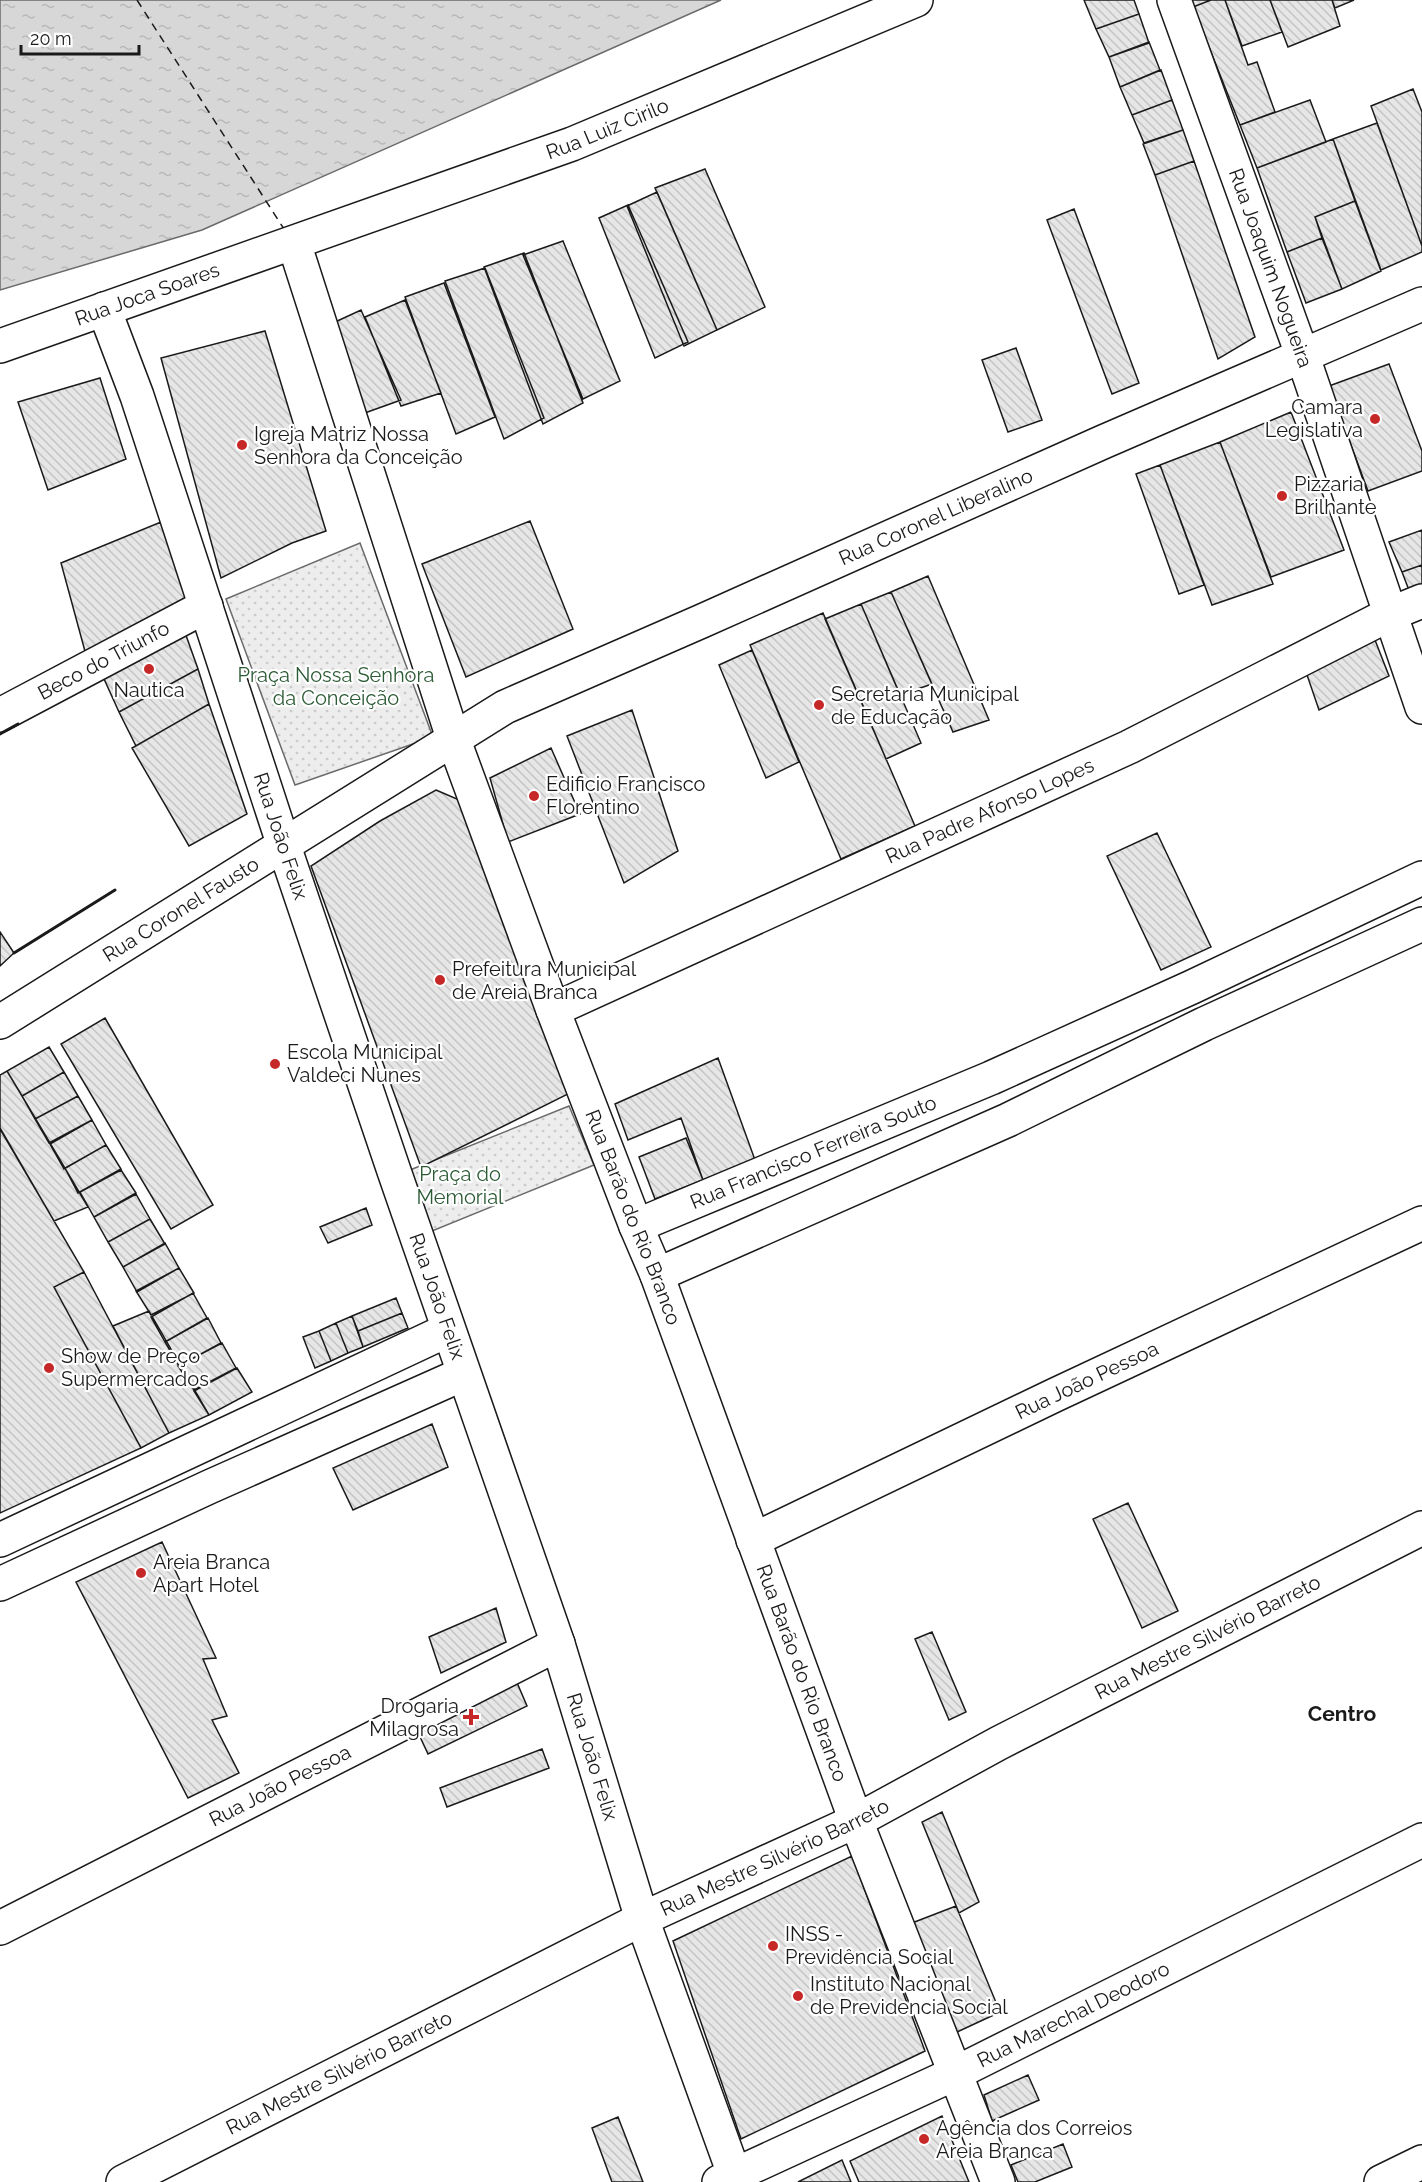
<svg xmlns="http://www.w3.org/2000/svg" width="1422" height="2182" viewBox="0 0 1422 2182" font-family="Raleway,sans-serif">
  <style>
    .park { fill: url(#park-dots); stroke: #6a6a6a; stroke-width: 1.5 }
    .water { fill: url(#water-ripples); stroke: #6a6a6a; stroke-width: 1.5 }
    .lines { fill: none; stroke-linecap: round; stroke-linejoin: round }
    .ferry { stroke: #1a1a1a; stroke-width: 1.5; stroke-dasharray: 8 6; stroke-linecap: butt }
    .building { fill: url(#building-back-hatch); stroke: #1a1a1a; stroke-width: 1.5 }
    .minor-casing { stroke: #1a1a1a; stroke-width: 36 }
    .minor { stroke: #fff; stroke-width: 33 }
    .wall { stroke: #1a1a1a; stroke-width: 3 }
    .poi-dot { fill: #c62828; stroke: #fff; stroke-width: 2 }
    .labels { text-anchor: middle; stroke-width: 4.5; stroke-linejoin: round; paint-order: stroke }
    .street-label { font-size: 20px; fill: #1a1a1a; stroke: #fff }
    .poi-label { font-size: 20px; fill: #1a1a1a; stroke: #fff; text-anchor: start }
    .park-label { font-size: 20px; fill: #2b5a34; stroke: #fff }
    .neighbourhood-label { font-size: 21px; font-weight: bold; fill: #1a1a1a; stroke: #fff }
  </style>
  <defs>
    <pattern id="park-dots" width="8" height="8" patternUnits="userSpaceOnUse" patternTransform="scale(1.5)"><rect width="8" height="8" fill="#ededed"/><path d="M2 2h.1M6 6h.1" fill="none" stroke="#cbcbcb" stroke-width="1.8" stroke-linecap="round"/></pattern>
    <pattern id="water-ripples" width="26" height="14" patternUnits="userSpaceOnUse" patternTransform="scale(1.5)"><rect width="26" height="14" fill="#d7d7d7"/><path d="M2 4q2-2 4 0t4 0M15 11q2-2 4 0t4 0" fill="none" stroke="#b8b8b8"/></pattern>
    <pattern id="building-back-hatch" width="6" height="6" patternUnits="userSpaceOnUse" patternTransform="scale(1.5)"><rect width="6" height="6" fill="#e6e6e6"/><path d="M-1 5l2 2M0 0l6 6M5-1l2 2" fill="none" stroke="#c5c5c5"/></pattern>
  </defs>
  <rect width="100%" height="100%" fill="#fff"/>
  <path class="park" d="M 360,543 L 433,737 L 295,785 L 226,599 Z
    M 569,1106 L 594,1165 L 432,1231 L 410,1170 Z"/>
  <path class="water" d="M 0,0 L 721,0 L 202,230 L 0,290 Z"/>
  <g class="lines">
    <path class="ferry" d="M 137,0 L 284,229"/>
  </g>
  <path class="building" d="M 1084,0 L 1134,0 L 1139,14 L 1096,29 Z
    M 1190,0 L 1211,0 L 1193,7 Z
    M 1211,0 L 1225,0 L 1248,65 L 1257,62 L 1275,112 L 1240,125 L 1193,7 Z
    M 1225,0 L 1270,0 L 1282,32 L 1242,46 Z
    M 1270,0 L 1332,0 L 1340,26 L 1288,47 Z
    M 1332,0 L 1354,0 L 1335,8 Z
    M 1139,14 L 1149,43 L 1109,57 L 1096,29 Z
    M 1149,42 L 1160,70 L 1120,87 L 1109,57 Z
    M 1161,70 L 1172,100 L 1132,115 L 1120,87 Z
    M 1413,89 L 1422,112 L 1422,246 L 1371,106 Z
    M 1172,100 L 1183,130 L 1144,143 L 1132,115 Z
    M 1310,100 L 1326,142 L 1257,168 L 1240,125 Z
    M 1377,123 L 1422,246 L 1422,252 L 1381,270 L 1333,139 Z
    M 1183,130 L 1194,161 L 1155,175 L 1143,144 Z
    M 1333,139 L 1355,201 L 1315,217 L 1322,238 L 1287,252 L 1257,168 Z
    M 1194,161 L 1255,337 L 1218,359 L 1155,175 Z
    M 705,169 L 765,307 L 717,330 L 655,188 Z
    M 657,192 L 717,330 L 684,346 L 627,206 Z
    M 1355,201 L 1381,271 L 1342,289 L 1315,217 Z
    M 628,205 L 688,342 L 655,358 L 599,218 Z
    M 1074,209 L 1139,383 L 1112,394 L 1047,220 Z
    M 1322,238 L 1342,289 L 1306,303 L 1287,252 Z
    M 563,241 L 620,381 L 583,399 L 523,255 Z
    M 524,253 L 583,403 L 543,424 L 484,267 Z
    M 485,268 L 544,418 L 504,439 L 445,281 Z
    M 444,283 L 495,417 L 456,434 L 405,297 Z
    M 405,300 L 441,393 L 401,406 L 365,317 Z
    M 361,310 L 401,400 L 362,414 L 333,323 Z
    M 265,331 L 326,531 L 292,543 L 221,578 L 161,358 Z
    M 1016,348 L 1042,420 L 1008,432 L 982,360 Z
    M 1389,364 L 1422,451 L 1422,471 L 1368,491 L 1329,386 Z
    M 100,378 L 126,459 L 48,490 L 18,402 Z
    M 1291,412 L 1344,550 L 1271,577 L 1220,442 Z
    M 1220,442 L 1273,584 L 1212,605 L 1160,465 Z
    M 1160,465 L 1204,585 L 1179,594 L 1136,474 Z
    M 530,521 L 573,629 L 466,677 L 422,564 Z
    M 161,522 L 191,611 L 86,655 L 61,563 Z
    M 1422,530 L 1422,565 L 1402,572 L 1389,542 Z
    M 1422,565 L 1422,594 L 1412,598 L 1402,572 Z
    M 928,576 L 989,720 L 953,732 L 891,592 Z
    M 891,592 L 932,684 L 900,695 L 861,604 Z
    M 861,604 L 921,743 L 886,759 L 825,619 Z
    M 823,613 L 915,826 L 841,859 L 750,645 Z
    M 183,627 L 198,669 L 119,712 L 100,670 Z
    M 1375,640 L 1389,676 L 1319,710 L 1306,672 Z
    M 752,650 L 799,762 L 766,778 L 719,665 Z
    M 198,669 L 209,704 L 136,746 L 119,712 Z
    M 209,704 L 247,814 L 189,846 L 132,748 Z
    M 632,710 L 678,851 L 624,883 L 567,736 Z
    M 551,748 L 580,814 L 508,842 L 490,778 Z
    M 436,790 L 464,802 L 570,1093 L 421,1167 L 311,866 L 380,821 Z
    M 1157,833 L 1211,947 L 1161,970 L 1107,856 Z
    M 0,932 L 14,953 L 0,966 Z
    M 105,1018 L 213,1205 L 171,1229 L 61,1044 Z
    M 49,1047 L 64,1072 L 22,1096 L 7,1071 Z
    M 718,1058 L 755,1160 L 703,1180 L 681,1118 L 628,1140 L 615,1104 Z
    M 7,1071 L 22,1096 L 88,1207 L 54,1221 L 0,1128 L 0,1075 Z
    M 64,1072 L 78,1096 L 35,1119 L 22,1096 Z
    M 78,1096 L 92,1120 L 49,1143 L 35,1119 Z
    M 92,1120 L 106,1145 L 64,1169 L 50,1144 Z
    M 0,1129 L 84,1272 L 54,1287 L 141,1448 L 0,1513 Z
    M 686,1138 L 703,1180 L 655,1199 L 639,1157 Z
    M 106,1145 L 121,1169 L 78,1193 L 65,1168 Z
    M 121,1170 L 136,1193 L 94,1217 L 80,1192 Z
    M 136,1194 L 150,1219 L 108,1242 L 94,1217 Z
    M 366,1208 L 372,1225 L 328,1243 L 320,1227 Z
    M 150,1219 L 165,1244 L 123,1267 L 108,1242 Z
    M 165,1243 L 179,1268 L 137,1292 L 123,1267 Z
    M 179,1268 L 194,1293 L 151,1315 L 136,1291 Z
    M 84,1272 L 169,1433 L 141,1448 L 54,1287 Z
    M 193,1293 L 207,1318 L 165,1342 L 151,1317 Z
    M 396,1298 L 402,1313 L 358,1331 L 352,1316 Z
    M 149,1311 L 209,1415 L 169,1433 L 113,1326 Z
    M 402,1313 L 408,1328 L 363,1347 L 358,1331 Z
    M 352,1316 L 363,1347 L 348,1353 L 336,1323 Z
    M 208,1318 L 221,1343 L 179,1366 L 165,1342 Z
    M 336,1323 L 348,1353 L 331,1361 L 319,1331 Z
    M 319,1331 L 331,1361 L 315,1368 L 303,1337 Z
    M 222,1343 L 236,1368 L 194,1390 L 178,1366 Z
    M 237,1368 L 252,1392 L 209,1415 L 194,1391 Z
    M 432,1424 L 448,1467 L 353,1510 L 333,1468 Z
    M 1128,1503 L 1178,1611 L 1142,1628 L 1093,1519 Z
    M 162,1542 L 216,1658 L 203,1659 L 227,1716 L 212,1720 L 239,1773 L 188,1798 L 76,1582 Z
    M 496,1608 L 506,1642 L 441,1673 L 429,1637 Z
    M 932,1632 L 966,1712 L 949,1720 L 915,1639 Z
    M 515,1678 L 527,1706 L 428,1754 L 416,1728 Z
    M 542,1749 L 549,1768 L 447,1807 L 440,1788 Z
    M 942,1812 L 979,1902 L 959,1913 L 922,1822 Z
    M 852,1856 L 925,2051 L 741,2139 L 673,1941 Z
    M 956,1906 L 1000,2012 L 955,2033 L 912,1923 Z
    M 1028,2075 L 1039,2100 L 992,2121 L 984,2095 Z
    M 942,2116 L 969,2182 L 859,2182 L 850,2161 Z
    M 618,2117 L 643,2182 L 612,2182 L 592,2128 Z
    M 1063,2144 L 1072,2167 L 1035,2182 L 1018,2182 L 1011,2165 Z
    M 842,2160 L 851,2182 L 798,2182 Z"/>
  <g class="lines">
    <defs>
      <g id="minor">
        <path id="s1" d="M 1174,0 L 1303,357 L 1422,707"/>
        <path id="s2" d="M 294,243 L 453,738 L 553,1010 L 636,1226 L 657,1275 L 856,1821 L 998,2182"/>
        <path id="s3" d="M 104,309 L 137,396 L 284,846 L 394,1171 L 558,1644 L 642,1919 L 737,2182"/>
        <path id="s4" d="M 0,346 L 572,144 L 916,0"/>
        <path id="s5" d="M 0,715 L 206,606"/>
        <path id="s6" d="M 553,1010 L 1129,747 L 1390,614 L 1422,601"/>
        <path id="s7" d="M 0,1022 L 505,707 L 702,621 L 1103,442 L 1422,304"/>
        <path id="s8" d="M 636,1226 L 991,1078 L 1192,987 L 1422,878"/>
        <path d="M 657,1275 L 1008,1120 L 1204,1024 L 1422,924"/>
        <path d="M 0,1540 L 448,1330"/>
        <path id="s9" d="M 753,1540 L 1055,1395 L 1422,1223"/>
        <path d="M 0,1584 L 209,1487 L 463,1374"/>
        <path id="s10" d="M 0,1928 L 558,1644"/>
        <path id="s11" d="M 123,2182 L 642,1919 L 856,1821 L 999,1743 L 1422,1528"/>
        <path id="s12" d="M 719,2182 L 956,2073 L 1422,1840"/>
        <path d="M 1381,2182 L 1422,2162"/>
      </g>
    </defs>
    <use href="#minor" class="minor-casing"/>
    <use href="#minor" class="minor"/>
    <path class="wall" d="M 0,734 L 18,724
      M 14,953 L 115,890"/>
  </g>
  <g class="poi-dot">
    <circle cx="1375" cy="419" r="6"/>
    <circle cx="242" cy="445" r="6"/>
    <circle cx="1282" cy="496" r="6"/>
    <circle cx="149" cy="669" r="6"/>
    <circle cx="819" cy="705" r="6"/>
    <circle cx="534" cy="796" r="6"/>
    <circle cx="440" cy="980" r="6"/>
    <circle cx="275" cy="1064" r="6"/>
    <circle cx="49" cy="1368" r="6"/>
    <circle cx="141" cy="1573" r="6"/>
    <path d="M468 1708h6v6h6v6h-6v6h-6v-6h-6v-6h6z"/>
    <circle cx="773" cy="1946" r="6"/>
    <circle cx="798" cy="1996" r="6"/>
    <circle cx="924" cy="2139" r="6"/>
  </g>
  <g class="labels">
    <g class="street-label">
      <text dy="7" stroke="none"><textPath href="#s4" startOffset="645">Rua Luiz Cirilo</textPath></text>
      <text dy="7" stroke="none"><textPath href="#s1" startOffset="285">Rua Joaquim Nogueira</textPath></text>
      <text dy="7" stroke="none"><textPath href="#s4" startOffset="156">Rua Joca Soares</textPath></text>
      <text dy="7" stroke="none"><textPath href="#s7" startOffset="1066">Rua Coronel Liberalino</textPath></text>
      <text dy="7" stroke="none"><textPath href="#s5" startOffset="117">Beco do Triunfo</textPath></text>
      <text dy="7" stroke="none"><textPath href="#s6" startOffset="480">Rua Padre Afonso Lopes</textPath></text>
      <text dy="7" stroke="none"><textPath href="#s3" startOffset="556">Rua João Felix</textPath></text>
      <text dy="7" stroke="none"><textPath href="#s7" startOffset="213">Rua Coronel Fausto</textPath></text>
      <text dy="7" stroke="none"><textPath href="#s8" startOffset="192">Rua Francisco Ferreira Souto</textPath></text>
      <text dy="7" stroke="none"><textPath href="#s2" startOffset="1032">Rua Barão do Rio Branco</textPath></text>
      <text dy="7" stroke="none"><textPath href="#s3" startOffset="1042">Rua João Felix</textPath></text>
      <text dy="7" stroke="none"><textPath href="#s9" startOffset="370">Rua João Pessoa</textPath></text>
      <text dy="7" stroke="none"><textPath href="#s11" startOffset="1214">Rua Mestre Silvério Barreto</textPath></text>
      <text dy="7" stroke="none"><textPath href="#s2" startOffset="1518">Rua Barão do Rio Branco</textPath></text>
      <text dy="7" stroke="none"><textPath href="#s3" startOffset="1528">Rua João Felix</textPath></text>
      <text dy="7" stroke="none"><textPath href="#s10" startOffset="314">Rua João Pessoa</textPath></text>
      <text dy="7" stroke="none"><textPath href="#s11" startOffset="728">Rua Mestre Silvério Barreto</textPath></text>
      <text dy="7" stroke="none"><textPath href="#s12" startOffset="392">Rua Marechal Deodoro</textPath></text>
      <text dy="7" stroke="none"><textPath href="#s11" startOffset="242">Rua Mestre Silvério Barreto</textPath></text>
    </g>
    <g class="poi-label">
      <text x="1363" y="414" text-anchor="end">Camara<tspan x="1363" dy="23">Legislativa</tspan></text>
      <text x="254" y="441">Igreja Matriz Nossa<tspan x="254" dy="23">Senhora da Conceição</tspan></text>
      <text x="1294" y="491">Pizzaria<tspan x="1294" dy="23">Brilhante</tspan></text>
      <text x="149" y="697" text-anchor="middle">Nautica</text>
      <text x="831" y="701">Secretaria Municipal<tspan x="831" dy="23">de Educação</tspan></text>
      <text x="546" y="791">Edificio Francisco<tspan x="546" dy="23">Florentino</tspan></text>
      <text x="452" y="976">Prefeitura Municipal<tspan x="452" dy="23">de Areia Branca</tspan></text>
      <text x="287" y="1059">Escola Municipal<tspan x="287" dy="23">Valdeci Nunes</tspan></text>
      <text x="61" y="1363">Show de Preço<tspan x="61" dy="23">Supermercados</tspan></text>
      <text x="153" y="1569">Areia Branca<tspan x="153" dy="23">Apart Hotel</tspan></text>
      <text x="459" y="1713" text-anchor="end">Drogaria<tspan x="459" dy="23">Milagrosa</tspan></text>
      <text x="785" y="1941">INSS -<tspan x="785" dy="23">Previdência Social</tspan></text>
      <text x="810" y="1991">Instituto Nacional<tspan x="810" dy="23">de Previdencia Social</tspan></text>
      <text x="936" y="2135">Agência dos Correios<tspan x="936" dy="23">Areia Branca</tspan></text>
    </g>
    <g class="park-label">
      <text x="336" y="682">Praça Nossa Senhora<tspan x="336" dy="23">da Conceição</tspan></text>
      <text x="460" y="1181">Praça do<tspan x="460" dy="23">Memorial</tspan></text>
    </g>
    <g class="neighbourhood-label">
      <text x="1342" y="1721">Centro</text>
    </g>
  </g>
  <path d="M21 45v9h118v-9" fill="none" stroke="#1a1a1a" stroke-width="3"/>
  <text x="30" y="45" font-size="18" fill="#1a1a1a" stroke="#ffffff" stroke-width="4.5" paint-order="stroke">20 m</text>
</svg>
